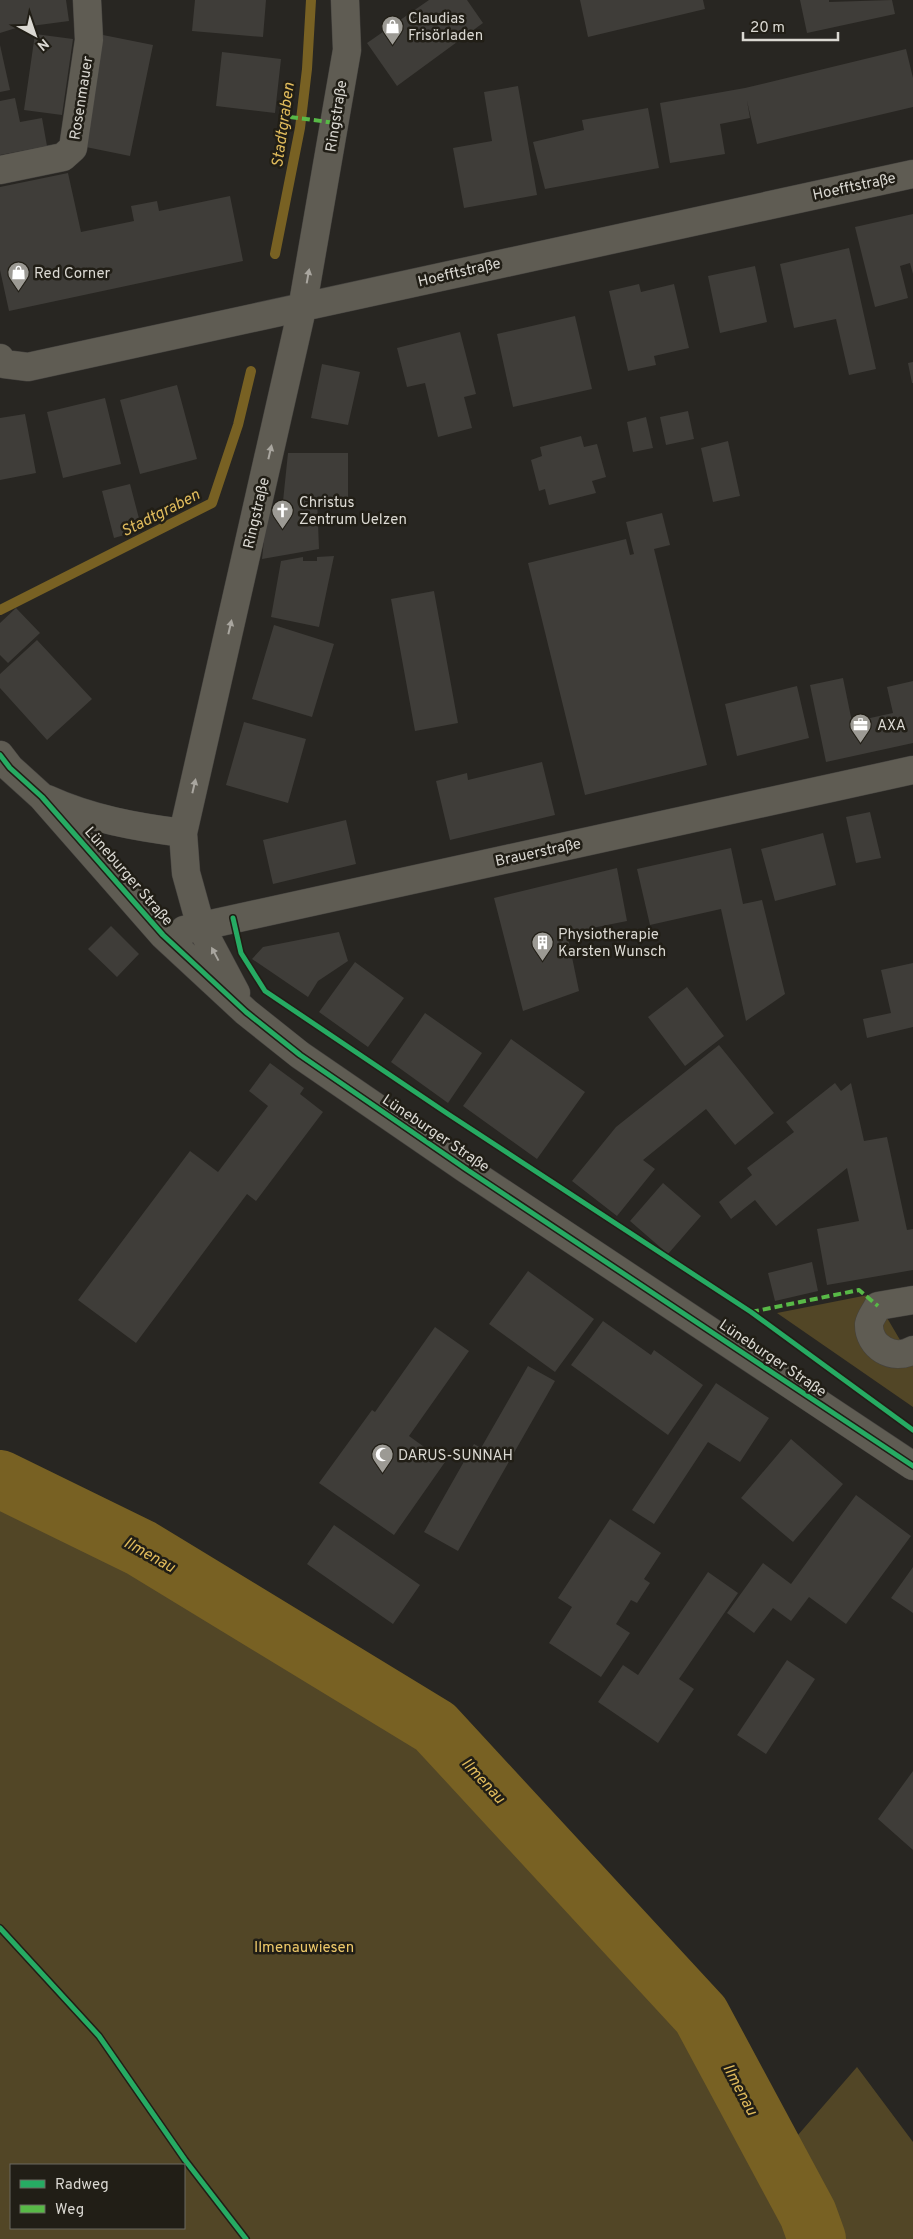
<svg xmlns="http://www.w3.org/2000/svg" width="913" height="2239" viewBox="0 0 913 2239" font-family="Overpass,sans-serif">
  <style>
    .green { fill: #524626; fill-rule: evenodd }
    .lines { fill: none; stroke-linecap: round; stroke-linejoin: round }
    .stream { stroke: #786123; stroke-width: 10 }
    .river { stroke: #786123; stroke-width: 58 }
    .building { fill: #3f3d39 }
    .minor-casing { stroke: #44423f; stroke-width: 29 }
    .minor { stroke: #5f5c53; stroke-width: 28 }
    .quiet { stroke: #58b947; stroke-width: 4; stroke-dasharray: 8 4; stroke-linecap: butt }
    .cycleway-casing { stroke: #211e16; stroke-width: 8 }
    .cycleway { stroke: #26ab63; stroke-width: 5 }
    .oneway { fill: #a9a69f }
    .labels { text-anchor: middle; stroke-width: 5; stroke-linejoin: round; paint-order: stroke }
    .poi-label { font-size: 15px; fill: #dad8d2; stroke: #211e16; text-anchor: start }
    .street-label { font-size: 15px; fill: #dad8d2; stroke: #211e16 }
    .park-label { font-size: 15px; fill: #eec96a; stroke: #211e16 }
    .water-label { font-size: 16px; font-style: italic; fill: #e0bb5c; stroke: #211e16 }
  </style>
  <rect width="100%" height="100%" fill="#282622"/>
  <path class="green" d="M 873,1294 L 903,1345 L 913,1341 L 913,1407 L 777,1313 Z
    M 0,1479 L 141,1548 L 435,1727 L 701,2015 L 778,2158 L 857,2067 L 913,2142 L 913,2239 L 0,2239 ZM 11,2165 L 184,2165 L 184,2228 L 11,2228 Z"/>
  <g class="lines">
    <path class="stream" d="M 275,254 L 300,128 L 307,69 L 311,0
      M 0,610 L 212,503 L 238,425 L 251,371"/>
    <path class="river" d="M 0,1479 L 141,1548 L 435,1727 L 701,2015 L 808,2214 L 817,2239"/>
  </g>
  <path class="building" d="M 0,0 L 66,0 L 69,21 L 16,28 L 0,33 Z
    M 195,0 L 266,0 L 263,37 L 192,31 Z
    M 429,0 L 467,0 L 483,23 L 397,86 L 367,43 Z
    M 580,0 L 703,0 L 705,9 L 588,37 Z
    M 800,0 L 829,0 L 829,2 L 892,0 L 895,14 L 807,33 Z
    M 35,34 L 73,39 L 62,115 L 24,110 Z
    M 103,35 L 153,45 L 130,156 L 81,146 Z
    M 0,45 L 10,90 L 0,92 Z
    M 906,49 L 913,78 L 913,107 L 757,144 L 747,101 L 750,118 L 720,124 L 725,154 L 670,163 L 660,103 L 745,88 Z
    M 222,52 L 281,59 L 275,113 L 216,106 Z
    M 518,86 L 537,195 L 464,208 L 453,148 L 492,141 L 484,92 Z
    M 15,98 L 20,122 L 42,118 L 47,146 L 0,155 L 0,101 Z
    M 648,108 L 659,168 L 545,189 L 533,142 L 584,130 L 582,120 Z
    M 68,173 L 81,232 L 134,221 L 131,206 L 157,201 L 159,211 L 230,196 L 243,261 L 9,311 L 0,270 L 0,187 Z
    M 913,214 L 913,274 L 910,263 L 900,266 L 908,298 L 875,307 L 855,227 Z
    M 849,248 L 876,369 L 849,375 L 836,319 L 794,328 L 780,264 Z
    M 755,266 L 767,322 L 720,333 L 708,276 Z
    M 639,284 L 641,292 L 674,284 L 689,348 L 654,356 L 656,365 L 628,371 L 609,291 Z
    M 575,316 L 592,389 L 513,407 L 497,334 Z
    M 460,332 L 476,394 L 464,397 L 472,428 L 438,437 L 425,383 L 407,387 L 397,348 Z
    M 913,362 L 913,383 L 912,383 L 908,363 Z
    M 322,364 L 360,372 L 348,425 L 311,418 Z
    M 177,385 L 197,459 L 140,474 L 120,400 Z
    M 105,398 L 121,464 L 63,478 L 47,412 Z
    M 688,411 L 694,439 L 666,445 L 660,417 Z
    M 25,414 L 36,473 L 0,480 L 0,418 Z
    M 646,417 L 653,448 L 633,452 L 627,422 Z
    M 581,436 L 584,447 L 597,444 L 606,477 L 592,481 L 596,493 L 549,505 L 545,489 L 539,491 L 531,460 L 542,456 L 540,447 Z
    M 728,441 L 740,496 L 713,502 L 701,448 Z
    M 288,453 L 348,453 L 348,497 L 317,497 L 319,549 L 262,559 L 267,511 L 282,511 Z
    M 130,484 L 142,530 L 114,538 L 102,491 Z
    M 662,513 L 670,545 L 654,549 L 707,765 L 585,795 L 528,563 L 626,539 L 630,555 L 634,554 L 626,522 Z
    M 334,556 L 319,627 L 271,617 L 281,561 L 303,557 L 303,561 L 317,561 L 317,557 Z
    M 434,591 L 458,723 L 415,731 L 391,599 Z
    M 16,608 L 40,633 L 8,663 L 0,655 L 0,623 Z
    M 274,625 L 334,644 L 312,717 L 252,699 Z
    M 37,640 L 92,699 L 47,740 L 0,688 L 0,674 Z
    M 843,678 L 852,722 L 893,713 L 887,687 L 913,681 L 913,743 L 826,762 L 810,685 Z
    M 797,686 L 809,738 L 737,756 L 725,704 Z
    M 244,722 L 306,739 L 288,803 L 226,785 Z
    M 542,762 L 555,815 L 450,840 L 436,781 L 467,773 L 468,780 Z
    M 870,812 L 881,858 L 856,863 L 846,817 Z
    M 346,820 L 356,864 L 273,884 L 263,840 Z
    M 823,833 L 836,885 L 775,901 L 761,849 Z
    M 731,848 L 743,904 L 762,900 L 785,994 L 746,1021 L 721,909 L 650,925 L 637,869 Z
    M 617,868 L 627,921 L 567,933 L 579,991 L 523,1011 L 494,898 Z
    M 111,926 L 139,954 L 117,977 L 88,949 Z
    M 339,932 L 348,961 L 318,981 L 308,997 L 252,959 L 263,947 Z
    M 355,962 L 404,998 L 368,1047 L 319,1012 Z
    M 913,963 L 913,1027 L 867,1038 L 863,1019 L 891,1013 L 881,970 Z
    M 687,987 L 724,1036 L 685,1066 L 648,1017 Z
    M 425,1013 L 482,1053 L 448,1103 L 391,1062 Z
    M 511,1039 L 585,1092 L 537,1159 L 463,1106 Z
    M 719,1045 L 774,1113 L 735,1145 L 706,1109 L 643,1160 L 655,1169 L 617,1216 L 572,1181 L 616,1127 Z
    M 270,1063 L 304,1088 L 300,1094 L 323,1112 L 256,1201 L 247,1194 L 136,1343 L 78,1300 L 190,1151 L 218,1172 L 268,1106 L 249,1091 Z
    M 835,1083 L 841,1091 L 851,1083 L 864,1141 L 887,1137 L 907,1230 L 913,1229 L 913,1270 L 827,1285 L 817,1229 L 859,1221 L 847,1168 L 776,1226 L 755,1200 L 731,1219 L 719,1202 L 752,1175 L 747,1168 L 794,1132 L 786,1122 Z
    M 663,1183 L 701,1216 L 668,1254 L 630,1221 Z
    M 812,1262 L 818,1291 L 775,1301 L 768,1273 Z
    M 528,1271 L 594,1319 L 555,1372 L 489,1324 Z
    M 603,1321 L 651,1355 L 654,1350 L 703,1385 L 668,1435 L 571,1365 Z
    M 435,1327 L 469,1351 L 409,1436 L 445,1462 L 394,1535 L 319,1483 L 372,1410 L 375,1412 Z
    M 528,1366 L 555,1381 L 458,1551 L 424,1532 L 474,1444 L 481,1448 Z
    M 716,1383 L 769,1418 L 740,1462 L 708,1442 L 654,1524 L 632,1510 Z
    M 791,1439 L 843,1484 L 793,1542 L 741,1498 Z
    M 856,1495 L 911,1536 L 846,1624 L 809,1597 L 791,1621 L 773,1608 L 754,1633 L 727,1613 L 763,1563 L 791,1584 Z
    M 610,1519 L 661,1553 L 644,1579 L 650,1583 L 637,1603 L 631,1600 L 616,1624 L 630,1633 L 601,1677 L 549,1643 L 572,1607 L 558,1598 Z
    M 334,1525 L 420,1585 L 393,1624 L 307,1564 Z
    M 913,1567 L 913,1613 L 891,1598 Z
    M 708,1572 L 738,1593 L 679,1679 L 694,1689 L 658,1743 L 598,1702 L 623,1665 L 638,1675 Z
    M 787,1660 L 815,1679 L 766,1754 L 737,1735 Z
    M 913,1771 L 913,1850 L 878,1819 Z"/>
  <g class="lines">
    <defs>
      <path id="minor" d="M 0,170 L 63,157 L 73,148 L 89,40 L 87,0
        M 0,358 L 4,364 L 28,367 C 323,304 617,236 913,174
        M 0,755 L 10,768 L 42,797 L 163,935 L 246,1012 L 300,1055 L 466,1169 L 913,1466
        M 47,799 C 91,819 136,827 183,833
        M 184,930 L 913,770
        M 236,993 L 201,927 L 186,873 L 183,833 L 302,309 L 347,50 L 345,0
        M 913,1300 L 878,1306 C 875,1312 870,1318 869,1324 C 868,1346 893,1362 913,1350"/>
    </defs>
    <use href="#minor" class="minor-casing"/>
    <use href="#minor" class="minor"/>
    <path class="quiet" d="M 290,117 L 336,123
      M 751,1312 L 859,1290 L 878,1306"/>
    <defs>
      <path id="cycleway" d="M 0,755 L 10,768 L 42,797 L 163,935 L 246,1012 L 300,1055 L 466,1169 L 913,1466
        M 233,918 L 241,953 L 265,991 L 448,1114 L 751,1312 L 913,1430
        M 0,1928 L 99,2036 L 185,2160 L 246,2239"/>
    </defs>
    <use href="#cycleway" class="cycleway-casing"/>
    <use href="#cycleway" class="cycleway"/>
  </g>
  <defs><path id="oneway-solid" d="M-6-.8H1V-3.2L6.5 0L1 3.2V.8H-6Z" transform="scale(1.25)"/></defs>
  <g class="oneway">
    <use href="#oneway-solid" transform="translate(308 276) rotate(-80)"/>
    <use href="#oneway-solid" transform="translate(270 452) rotate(-77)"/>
    <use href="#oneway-solid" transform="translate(230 627) rotate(-77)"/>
    <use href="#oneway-solid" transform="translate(194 786) rotate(-77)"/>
    <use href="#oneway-solid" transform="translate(215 954) rotate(-118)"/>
  </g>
  <defs>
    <symbol id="shop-pin" viewBox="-11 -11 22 30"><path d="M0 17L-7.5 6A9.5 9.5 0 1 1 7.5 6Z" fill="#9c9a94" stroke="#211e16"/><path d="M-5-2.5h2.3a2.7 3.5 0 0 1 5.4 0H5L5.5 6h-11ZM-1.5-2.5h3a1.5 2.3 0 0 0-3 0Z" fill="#fff"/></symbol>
    <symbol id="church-pin" viewBox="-11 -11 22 30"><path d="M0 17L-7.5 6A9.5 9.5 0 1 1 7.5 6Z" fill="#9c9a94" stroke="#211e16"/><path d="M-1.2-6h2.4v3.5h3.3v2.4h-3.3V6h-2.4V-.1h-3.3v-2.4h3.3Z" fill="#fff"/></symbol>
    <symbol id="office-pin" viewBox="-11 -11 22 30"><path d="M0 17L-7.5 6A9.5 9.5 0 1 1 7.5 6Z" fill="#9c9a94" stroke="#211e16"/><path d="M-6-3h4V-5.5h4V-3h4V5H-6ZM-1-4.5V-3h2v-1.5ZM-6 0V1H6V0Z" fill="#fff"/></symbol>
    <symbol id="building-pin" viewBox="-11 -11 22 30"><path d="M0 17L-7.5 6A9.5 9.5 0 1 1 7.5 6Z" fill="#9c9a94" stroke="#211e16"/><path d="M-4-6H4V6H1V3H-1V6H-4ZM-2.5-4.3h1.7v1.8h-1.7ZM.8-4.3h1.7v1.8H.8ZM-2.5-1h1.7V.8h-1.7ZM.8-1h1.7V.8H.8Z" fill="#fff"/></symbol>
    <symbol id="mosque-pin" viewBox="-11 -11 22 30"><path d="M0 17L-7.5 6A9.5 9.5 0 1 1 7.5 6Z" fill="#9c9a94" stroke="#211e16"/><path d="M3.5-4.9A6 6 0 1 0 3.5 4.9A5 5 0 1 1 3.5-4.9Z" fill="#fff"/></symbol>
  </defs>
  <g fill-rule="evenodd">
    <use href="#shop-pin" x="380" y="14" width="25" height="34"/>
    <use href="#shop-pin" x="6" y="260" width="25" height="34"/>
    <use href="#church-pin" x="270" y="498" width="25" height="34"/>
    <use href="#office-pin" x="848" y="712" width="25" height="34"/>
    <use href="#building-pin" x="530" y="930" width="25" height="34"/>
    <use href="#mosque-pin" x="370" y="1442" width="25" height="34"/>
  </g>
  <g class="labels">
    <g class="poi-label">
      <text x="408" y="23">Claudias<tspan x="408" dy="17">Frisörladen</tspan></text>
      <text x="34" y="278">Red Corner</text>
      <text x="299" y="507">Christus<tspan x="299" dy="17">Zentrum Uelzen</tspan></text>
      <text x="877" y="730">AXA</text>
      <text x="558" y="939">Physiotherapie<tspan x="558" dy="17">Karsten Wunsch</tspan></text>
      <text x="398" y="1460">DARUS-SUNNAH</text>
    </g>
    <g class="street-label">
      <text transform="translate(81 98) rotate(-81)" y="5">Rosenmauer</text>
      <text transform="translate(336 116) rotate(-81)" y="5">Ringstraße</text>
      <text transform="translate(854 186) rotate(-12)" y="5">Hoefftstraße</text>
      <text transform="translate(459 272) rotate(-13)" y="5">Hoefftstraße</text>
      <text transform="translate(256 513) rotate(-77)" y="5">Ringstraße</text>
      <text transform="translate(538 852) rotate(-12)" y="5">Brauerstraße</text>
      <text transform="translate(129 876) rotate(49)" y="5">Lüneburger Straße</text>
      <text transform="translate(436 1133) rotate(34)" y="5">Lüneburger Straße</text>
      <text transform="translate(773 1358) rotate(34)" y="5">Lüneburger Straße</text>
    </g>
    <g class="park-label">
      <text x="304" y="1952">Ilmenauwiesen</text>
    </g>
    <g class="water-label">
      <text transform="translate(282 125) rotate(-82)" y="6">Stadtgraben</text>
      <text transform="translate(160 512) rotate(-27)" y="6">Stadtgraben</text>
      <text transform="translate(150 1554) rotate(29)" y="6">Ilmenau</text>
      <text transform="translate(484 1780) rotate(47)" y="6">Ilmenau</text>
      <text transform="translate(741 2089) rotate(62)" y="6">Ilmenau</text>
    </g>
  </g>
  <rect x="10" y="2164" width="175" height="65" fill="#211e16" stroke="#6b6861"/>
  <rect x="20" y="2180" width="25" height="8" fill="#26ab63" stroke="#6b6861"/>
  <text x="55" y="2189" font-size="15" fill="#dad8d2">Radweg</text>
  <rect x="20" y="2205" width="25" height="8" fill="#58b947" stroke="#6b6861"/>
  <text x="55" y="2214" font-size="15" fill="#dad8d2">Weg</text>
  <g transform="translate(35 35) rotate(140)" stroke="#211e16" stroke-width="4" paint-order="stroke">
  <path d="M0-4L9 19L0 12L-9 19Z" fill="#dad8d2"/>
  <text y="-8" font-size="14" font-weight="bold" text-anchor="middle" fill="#dad8d2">N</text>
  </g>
  <path d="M743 32v8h95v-8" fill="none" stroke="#dad8d2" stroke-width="2.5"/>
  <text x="750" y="32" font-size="15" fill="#dad8d2" stroke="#211e16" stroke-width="4" paint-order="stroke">20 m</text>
</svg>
